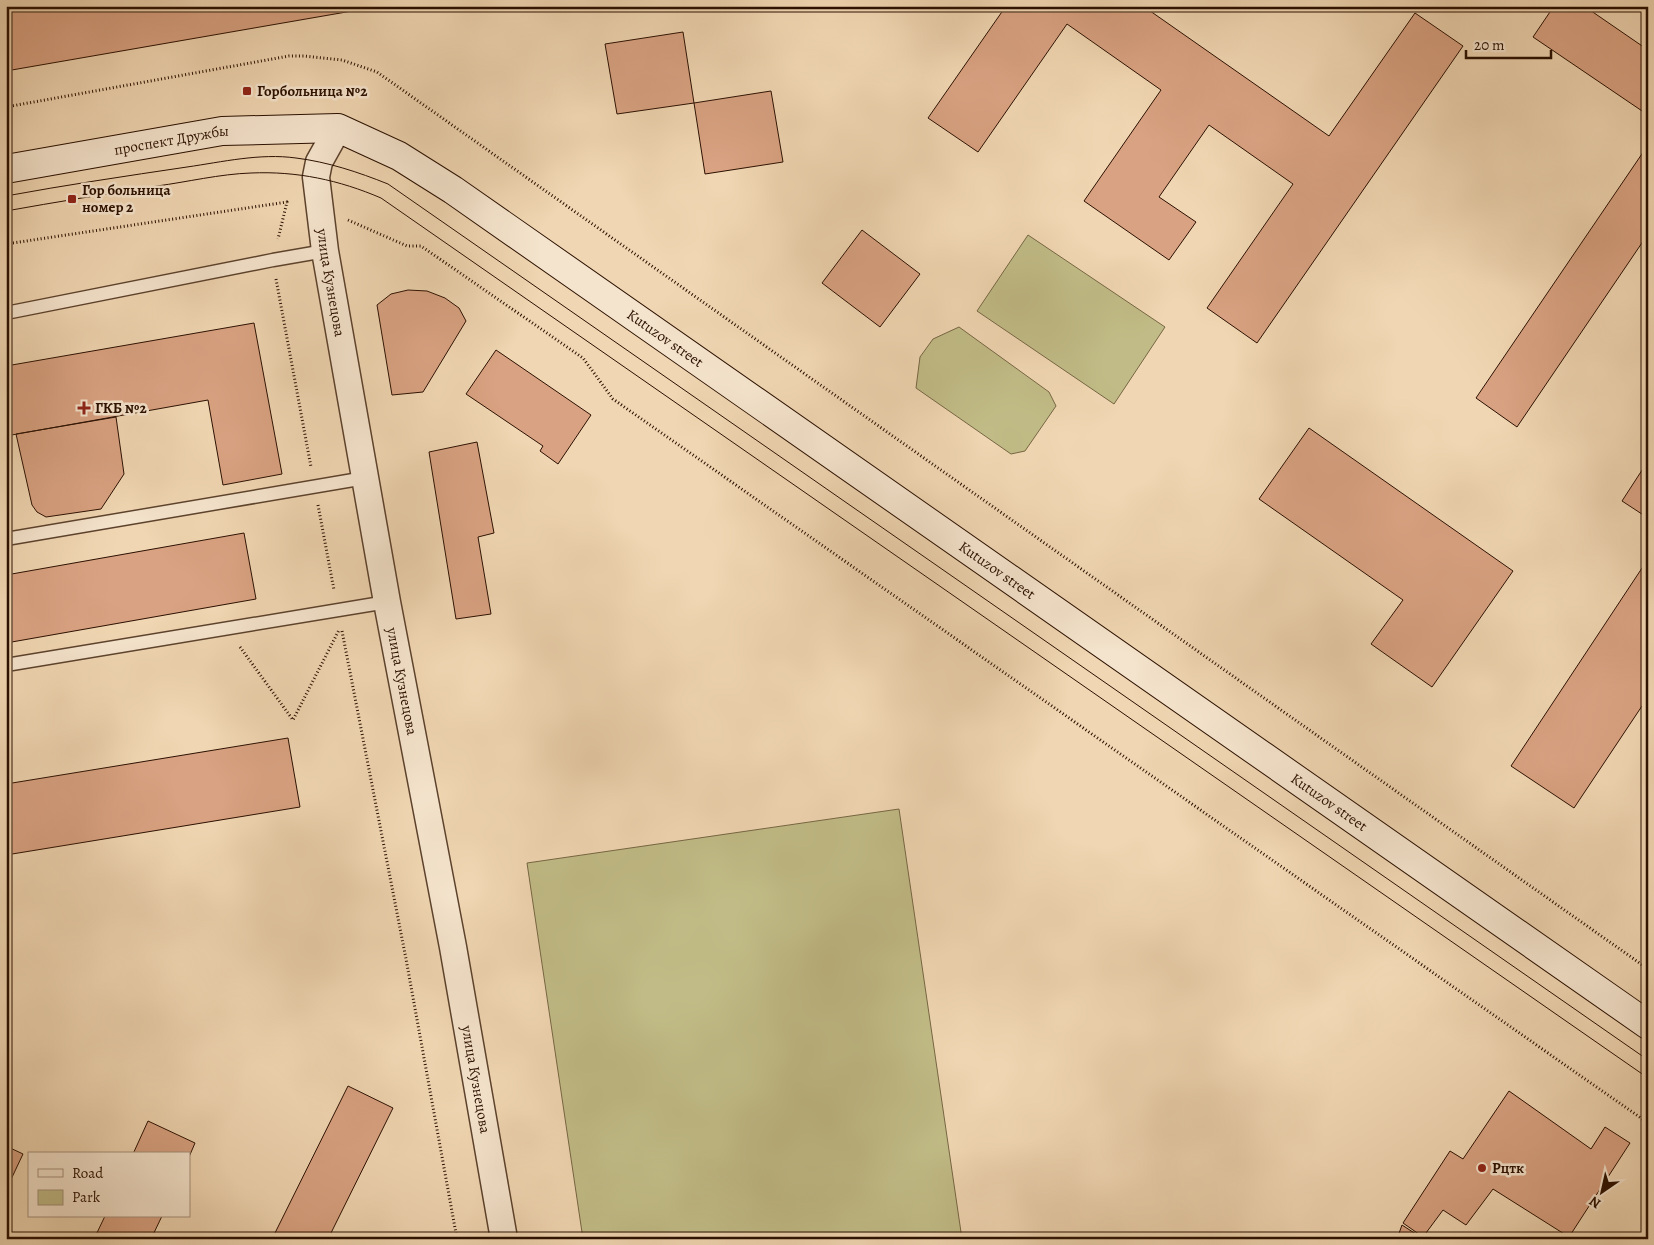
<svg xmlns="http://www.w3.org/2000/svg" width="1654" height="1245" viewBox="0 0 1654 1245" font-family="Alegreya,serif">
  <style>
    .green { fill: #c1bc87; stroke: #766644 }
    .building { fill: #d9a282; stroke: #2b1001 }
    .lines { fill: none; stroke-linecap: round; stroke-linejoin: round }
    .service-casing { stroke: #5c422d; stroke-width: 15 }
    .minor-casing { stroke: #5c422d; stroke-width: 29 }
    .secondary-casing { stroke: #2b1001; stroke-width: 30 }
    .path { stroke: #2b1001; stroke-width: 3; stroke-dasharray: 1 2.5; stroke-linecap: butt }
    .service { stroke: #f5e4cd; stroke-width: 12 }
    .minor { stroke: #f5e4cd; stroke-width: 26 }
    .secondary { stroke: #f5e4cd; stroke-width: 28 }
    .tram { stroke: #2b1001; stroke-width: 1 }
    .poi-dot { fill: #8f2418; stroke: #f5e4cd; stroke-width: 2 }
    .labels { text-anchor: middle; stroke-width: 5; stroke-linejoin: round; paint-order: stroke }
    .poi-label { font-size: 15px; font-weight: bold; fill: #2b1001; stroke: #f5e4cd; text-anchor: start }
    .street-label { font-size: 15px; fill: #2b1001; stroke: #f5e4cd }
  </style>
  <rect width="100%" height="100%" fill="#f0d6b2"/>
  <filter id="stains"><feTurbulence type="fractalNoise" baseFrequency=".004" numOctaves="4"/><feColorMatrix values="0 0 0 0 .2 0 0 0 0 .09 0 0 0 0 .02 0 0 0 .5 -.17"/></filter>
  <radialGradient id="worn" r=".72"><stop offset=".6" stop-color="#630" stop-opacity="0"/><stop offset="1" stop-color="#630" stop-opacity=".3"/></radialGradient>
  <path class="green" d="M 1028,235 L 1165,327 L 1114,404 L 977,311 Z
    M 959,327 L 1049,392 L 1056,406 L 1025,451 L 1011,454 L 916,388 L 920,357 L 933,339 Z
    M 899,809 L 962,1239 L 583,1239 L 527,863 Z"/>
  <path class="building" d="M 31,6 L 381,6 L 6,71 L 6,11 Z
    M 1006,6 L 1143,6 L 1329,136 L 1415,13 L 1463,46 L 1257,343 L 1207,308 L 1293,184 L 1209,125 L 1159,197 L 1196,222 L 1169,260 L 1084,201 L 1161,90 L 1067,24 L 978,152 L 928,118 Z
    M 1554,6 L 1584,6 L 1648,50 L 1648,115 L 1533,37 Z
    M 683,32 L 694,103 L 617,114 L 605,44 Z
    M 771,91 L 783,162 L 705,174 L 694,103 Z
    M 1648,145 L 1648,234 L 1517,427 L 1476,398 Z
    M 862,230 L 920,274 L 880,327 L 822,283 Z
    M 408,290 L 427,291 L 445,298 L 459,308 L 466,321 L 423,392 L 392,395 L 377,305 L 391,294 Z
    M 254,323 L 282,474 L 223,485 L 208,400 L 6,436 L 6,366 Z
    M 496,350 L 591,415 L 558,464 L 540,451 L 543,446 L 466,394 Z
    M 116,417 L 124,474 L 101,509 L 46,517 L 37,512 L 32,505 L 16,434 Z
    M 1309,428 L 1513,571 L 1432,687 L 1371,644 L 1403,600 L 1259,499 Z
    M 477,442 L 494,533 L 478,537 L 491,614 L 456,619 L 429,452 Z
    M 1646,464 L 1648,465 L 1648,518 L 1622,501 Z
    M 244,533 L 256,599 L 6,643 L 6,575 Z
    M 1648,559 L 1648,697 L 1574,808 L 1511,766 Z
    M 288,738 L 300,807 L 6,855 L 6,784 Z
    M 348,1086 L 393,1108 L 328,1239 L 272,1239 Z
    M 1509,1091 L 1591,1149 L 1605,1127 L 1630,1143 L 1569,1237 L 1493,1189 L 1466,1225 L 1443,1210 L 1423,1237 L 1403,1223 L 1450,1151 L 1463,1159 Z
    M 148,1121 L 195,1143 L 189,1157 L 189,1154 L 133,1154 Z
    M 6,1146 L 23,1154 L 6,1190 Z
    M 105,1216 L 162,1216 L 151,1239 L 94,1239 Z
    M 1402,1225 L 1422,1238 L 1422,1239 L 1397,1239 Z"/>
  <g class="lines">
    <defs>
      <path id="service" d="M 6,313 L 273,260 L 325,251
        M 6,539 L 365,478
        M 6,665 L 387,602"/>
      <g id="minor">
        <path id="s1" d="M 338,128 L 319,162 L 316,177 L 325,251 L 387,602 L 453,947 L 504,1239"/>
      </g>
      <g id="secondary">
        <path id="s2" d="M 6,169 L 222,131 L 338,128 L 399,156 L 453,190 L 1648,1025"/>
      </g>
    </defs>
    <use href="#service" class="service-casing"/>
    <use href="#minor" class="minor-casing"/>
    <use href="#secondary" class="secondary-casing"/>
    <path class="path" d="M 6,107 L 289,56 L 304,56 L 342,60 L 377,72 L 1648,969
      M 348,220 L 407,246 L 421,246 L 583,358 L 613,399 L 1648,1123
      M 6,244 L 287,202 L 278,239
      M 276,279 L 311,467
      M 318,505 L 334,590
      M 342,631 L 406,959 L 457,1239
      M 240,647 L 293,720 L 339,630"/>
    <use href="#service" class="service"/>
    <use href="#minor" class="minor"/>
    <use href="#secondary" class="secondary"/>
    <path class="tram" d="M 6,196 C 66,185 126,176 187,167 C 222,162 260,153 296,158 C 328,162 358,172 388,184 L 1648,1060
      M 6,211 C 56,202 106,194 157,186 C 187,182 220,174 251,173 C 297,171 339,180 381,198 L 1648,1078"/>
  </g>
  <g class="poi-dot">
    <rect x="242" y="86" width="10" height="10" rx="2.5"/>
    <rect x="67" y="194" width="10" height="10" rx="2.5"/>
    <path d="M81.5 400.5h5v5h5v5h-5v5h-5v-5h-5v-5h5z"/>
    <circle cx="1482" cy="1168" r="5"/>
  </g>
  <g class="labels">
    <g class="poi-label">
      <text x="257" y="96">Горбольница №2</text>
      <text x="82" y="195">Гор больница<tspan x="82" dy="17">номер 2</tspan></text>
      <text x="95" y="413">ГКБ №2</text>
      <text x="1492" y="1173">Рцтк</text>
    </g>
    <g class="street-label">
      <text dy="5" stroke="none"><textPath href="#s2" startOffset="168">проспект Дружбы</textPath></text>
      <text dy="5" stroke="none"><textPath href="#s1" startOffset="161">улица Кузнецова</textPath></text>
      <text dy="5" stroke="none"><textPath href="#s2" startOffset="725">Kutuzov street</textPath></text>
      <text dy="5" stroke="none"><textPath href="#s2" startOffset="1130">Kutuzov street</textPath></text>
      <text dy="5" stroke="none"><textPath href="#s1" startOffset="566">улица Кузнецова</textPath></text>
      <text dy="5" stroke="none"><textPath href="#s2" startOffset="1535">Kutuzov street</textPath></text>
      <text dy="5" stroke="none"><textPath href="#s1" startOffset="971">улица Кузнецова</textPath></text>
    </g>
  </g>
  <rect width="1654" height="1245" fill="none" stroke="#f0d6b2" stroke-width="25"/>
  <rect x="8" y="8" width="1639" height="1230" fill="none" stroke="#2b1001" stroke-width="2.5"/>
  <rect x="12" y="12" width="1629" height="1220" fill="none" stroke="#2b1001"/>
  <rect x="28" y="1152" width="162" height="65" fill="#f5e4cd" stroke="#a48f7b"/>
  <rect x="38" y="1169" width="25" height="8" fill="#f5e4cd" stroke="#a48f7b"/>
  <text x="72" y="1178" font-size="15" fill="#2b1001">Road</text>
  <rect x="38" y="1190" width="25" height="15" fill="#c1bc87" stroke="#a48f7b"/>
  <text x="72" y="1202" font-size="15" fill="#2b1001">Park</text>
  <g transform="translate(1602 1192) rotate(214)" stroke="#f5e4cd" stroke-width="4" paint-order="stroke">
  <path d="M0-4L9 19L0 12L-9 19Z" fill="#2b1001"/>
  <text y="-8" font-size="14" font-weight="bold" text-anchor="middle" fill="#2b1001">N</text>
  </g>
  <path d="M1466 50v8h85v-8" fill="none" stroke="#2b1001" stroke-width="2.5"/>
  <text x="1474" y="50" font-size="15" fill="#2b1001" stroke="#f5e4cd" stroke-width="4" paint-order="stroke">20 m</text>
  <rect width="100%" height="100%" filter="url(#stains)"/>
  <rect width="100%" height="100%" fill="url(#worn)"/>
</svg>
